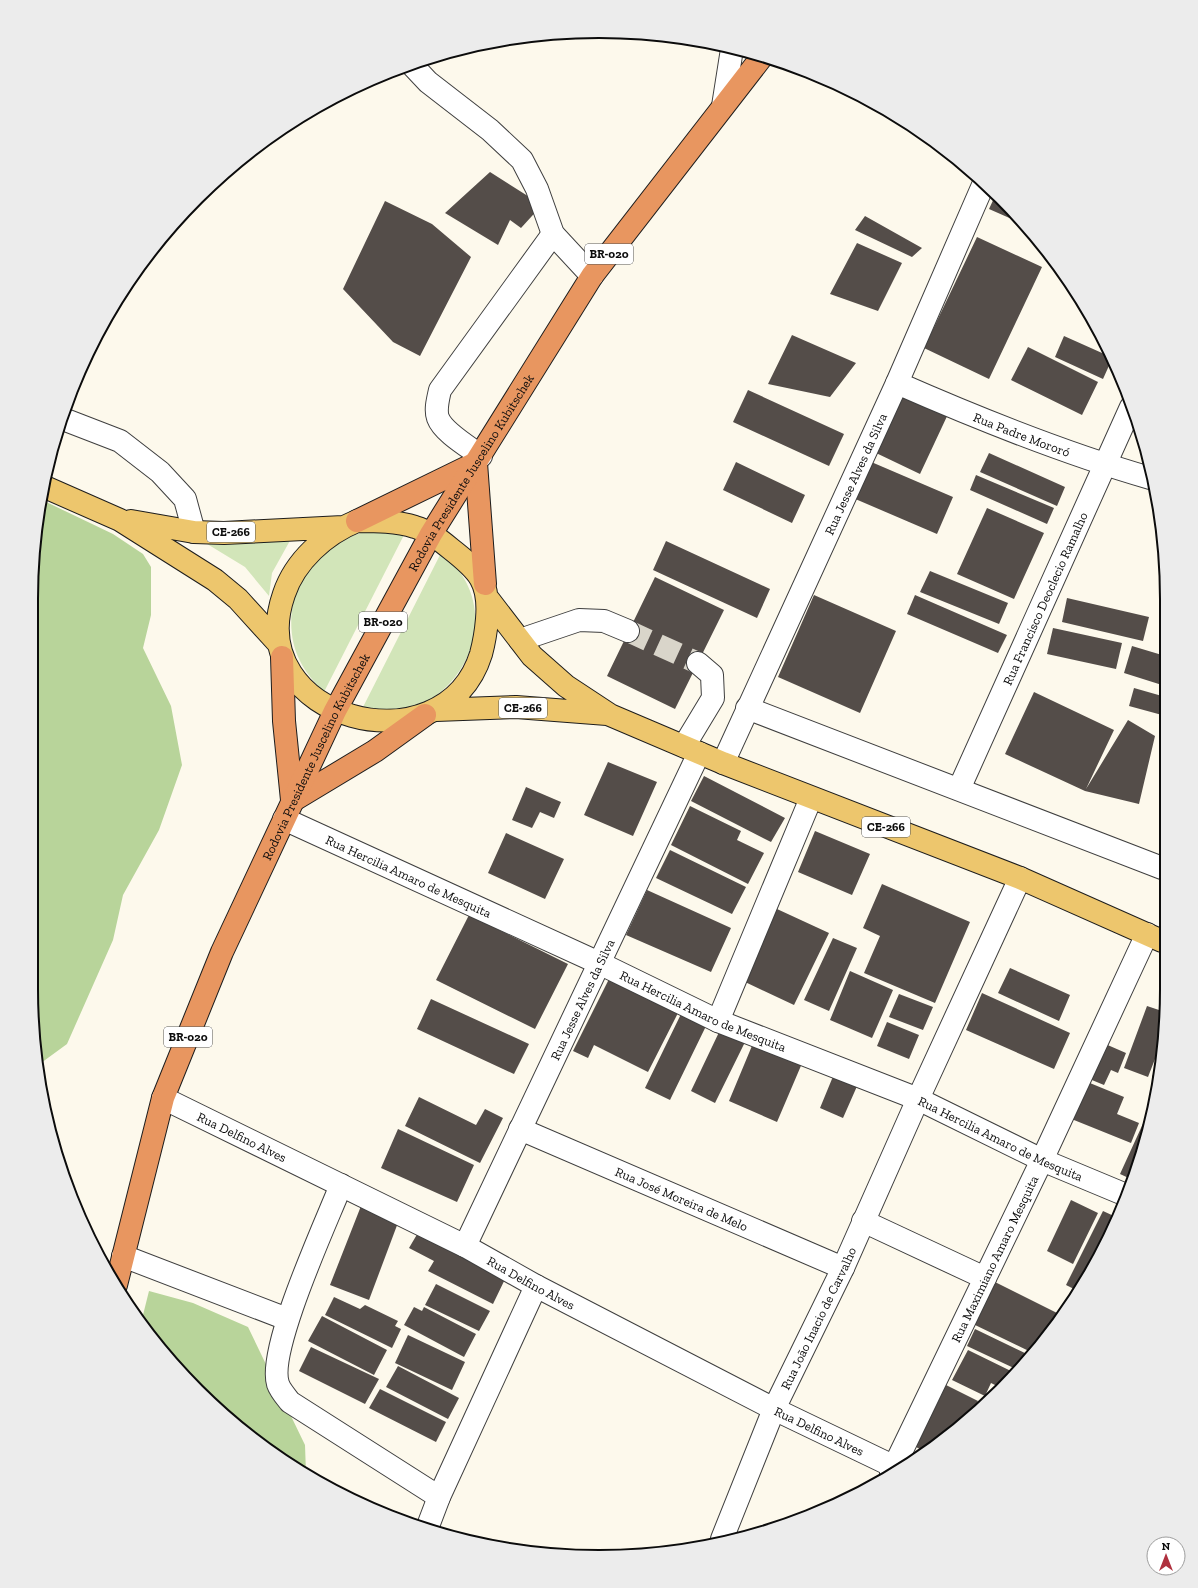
<svg xmlns="http://www.w3.org/2000/svg" width="1198" height="1588" viewBox="0 0 1198 1588" font-family="'Zilla Slab',serif">
  <style>
    .green { fill: #d2e5b9 }
    .forest { fill: #b8d49a }
    .building { fill: #544d49 }
    .lines { fill: none; stroke-linecap: round; stroke-linejoin: round }
    .minor-tunnel { stroke: #d9d5ca; stroke-width: 22; stroke-dasharray: 22 11; stroke-linecap: butt }
    .minor-casing { stroke: #3f3f3f; stroke-width: 24 }
    .major-casing { stroke: #1d1d1d; stroke-width: 24 }
    .highway-casing { stroke: #1d1d1d; stroke-width: 24 }
    .minor { stroke: #fff; stroke-width: 22 }
    .major { stroke: #edc66d; stroke-width: 22 }
    .highway { stroke: #e89660; stroke-width: 22 }
    .labels { text-anchor: middle; stroke-width: 4; stroke-linejoin: round; paint-order: stroke }
    .shield { fill: #fff; stroke: #555; stroke-width: 1 }
    .shield-label { font-size: 12px; font-weight: bold; fill: #0c0c0c }
    .street-label { font-size: 13px; fill: #0c0c0c; stroke: #fff }
    .rim { fill: none; stroke: #0c0c0c; stroke-width: 2 }
  </style>
  <rect width="100%" height="100%" fill="#fdf9ec"/>
  <path class="green" d="M 364,532 L 405,533 L 324,692 C 315,683 306,673 300,661 C 281,624 294,571 328,548 C 340,540 351,536 364,532 Z
    M 292,537 L 272,573 L 269,596 L 245,567 L 199,539 Z
    M 442,551 C 451,561 460,570 466,582 C 493,634 458,698 403,711 C 391,714 374,711 361,711 Z"/>
  <path class="forest" d="M 42,500 L 113,534 L 143,554 L 151,567 L 151,615 L 143,648 L 171,706 L 182,765 L 159,830 L 123,895 L 113,940 L 67,1044 L 41,1063 L 31,989 L 32,562 Z
    M 149,1291 L 193,1303 L 248,1327 L 305,1445 L 306,1473 L 253,1440 L 198,1391 L 142,1319 Z"/>
  <path class="building" d="M 490,172 L 542,205 L 521,228 L 510,220 L 498,245 L 445,213 Z
    M 996,194 L 1000,197 L 1023,224 L 989,209 Z
    M 385,201 L 432,224 L 471,257 L 420,356 L 393,342 L 343,289 Z
    M 865,216 L 922,248 L 912,257 L 855,230 Z
    M 977,237 L 1042,267 L 989,379 L 924,348 Z
    M 857,243 L 902,263 L 878,311 L 830,294 Z
    M 792,335 L 856,363 L 830,397 L 768,384 Z
    M 1064,336 L 1111,357 L 1112,359 L 1103,379 L 1055,357 Z
    M 1028,347 L 1098,382 L 1082,415 L 1011,380 Z
    M 748,390 L 844,434 L 829,466 L 733,422 Z
    M 902,391 L 949,412 L 920,474 L 874,452 Z
    M 989,453 L 1065,487 L 1057,506 L 980,472 Z
    M 869,461 L 953,497 L 937,534 L 853,498 Z
    M 736,462 L 805,495 L 792,523 L 723,490 Z
    M 976,475 L 1054,508 L 1047,524 L 970,490 Z
    M 987,508 L 1044,533 L 1014,599 L 957,574 Z
    M 666,541 L 770,589 L 757,618 L 653,570 Z
    M 930,571 L 1008,603 L 999,624 L 920,592 Z
    M 655,577 L 724,610 L 675,709 L 607,676 Z
    M 814,595 L 896,631 L 860,713 L 778,677 Z
    M 915,595 L 1007,635 L 998,653 L 907,614 Z
    M 1067,598 L 1149,617 L 1143,641 L 1062,622 Z
    M 1053,628 L 1122,643 L 1116,669 L 1047,654 Z
    M 1132,646 L 1162,655 L 1162,685 L 1124,673 Z
    M 1134,688 L 1162,696 L 1162,715 L 1129,706 Z
    M 1034,692 L 1114,730 L 1086,789 L 1128,720 L 1155,736 L 1139,804 L 1085,791 L 1005,754 Z
    M 608,762 L 657,782 L 633,836 L 584,815 Z
    M 704,776 L 785,818 L 771,842 L 691,801 Z
    M 526,787 L 561,802 L 554,818 L 540,812 L 532,828 L 512,820 Z
    M 690,806 L 741,831 L 737,840 L 764,853 L 748,884 L 671,845 Z
    M 815,831 L 870,854 L 852,895 L 798,872 Z
    M 506,833 L 564,859 L 545,899 L 488,873 Z
    M 670,850 L 746,887 L 732,914 L 656,878 Z
    M 882,884 L 970,922 L 935,1003 L 864,973 L 880,936 L 863,928 Z
    M 647,890 L 731,928 L 711,972 L 626,935 Z
    M 777,909 L 829,933 L 794,1005 L 743,981 Z
    M 469,915 L 568,964 L 535,1029 L 436,980 Z
    M 833,938 L 857,948 L 829,1011 L 804,1000 Z
    M 1010,968 L 1070,995 L 1059,1021 L 998,993 Z
    M 850,971 L 893,990 L 872,1038 L 830,1020 Z
    M 610,977 L 679,1011 L 648,1072 L 594,1045 L 588,1058 L 573,1051 Z
    M 982,993 L 1070,1033 L 1054,1069 L 966,1030 Z
    M 899,994 L 933,1007 L 923,1030 L 889,1017 Z
    M 431,999 L 529,1044 L 514,1074 L 417,1029 Z
    M 1147,1006 L 1162,1011 L 1162,1041 L 1148,1077 L 1124,1068 Z
    M 682,1012 L 707,1024 L 670,1100 L 645,1088 Z
    M 887,1022 L 919,1035 L 909,1059 L 877,1046 Z
    M 721,1028 L 746,1040 L 715,1103 L 691,1091 Z
    M 754,1041 L 803,1061 L 777,1122 L 729,1101 Z
    M 1103,1043 L 1126,1053 L 1118,1073 L 1111,1070 L 1104,1085 L 1087,1078 Z
    M 1162,1052 L 1162,1063 L 1158,1080 L 1152,1077 Z
    M 834,1074 L 858,1084 L 843,1118 L 820,1108 Z
    M 1085,1081 L 1124,1097 L 1117,1114 L 1139,1123 L 1131,1143 L 1069,1118 Z
    M 419,1097 L 476,1125 L 485,1109 L 503,1118 L 480,1163 L 405,1126 Z
    M 1151,1106 L 1137,1172 L 1133,1180 L 1120,1174 Z
    M 398,1129 L 474,1165 L 457,1202 L 381,1168 Z
    M 1071,1200 L 1098,1213 L 1073,1264 L 1047,1251 Z
    M 361,1206 L 399,1220 L 369,1300 L 330,1285 Z
    M 1103,1211 L 1116,1217 L 1091,1273 L 1078,1291 L 1066,1285 Z
    M 419,1231 L 507,1275 L 493,1304 L 428,1271 L 434,1261 L 409,1248 Z
    M 993,1281 L 1061,1315 L 1033,1353 L 973,1324 Z
    M 436,1284 L 490,1311 L 479,1331 L 425,1305 Z
    M 334,1297 L 360,1309 L 365,1305 L 398,1321 L 395,1326 L 401,1329 L 392,1348 L 325,1315 Z
    M 414,1307 L 422,1311 L 424,1307 L 476,1334 L 464,1357 L 404,1325 Z
    M 322,1316 L 387,1350 L 374,1375 L 308,1341 Z
    M 975,1329 L 1031,1356 L 1018,1370 L 967,1346 Z
    M 408,1335 L 465,1362 L 452,1390 L 395,1363 Z
    M 311,1347 L 379,1379 L 365,1404 L 299,1371 Z
    M 968,1350 L 1015,1373 L 999,1387 L 991,1383 L 985,1396 L 952,1380 Z
    M 398,1366 L 459,1398 L 448,1419 L 386,1387 Z
    M 946,1385 L 978,1401 L 974,1409 L 926,1452 L 916,1447 Z
    M 380,1389 L 446,1422 L 436,1442 L 369,1408 Z"/>
  <g class="lines">
    <path class="minor-tunnel" d="M 628,631 L 698,663"/>
    <defs>
      <g id="minor">
        <path d="M 412,65 L 428,82 L 490,130 L 522,160 L 537,189 L 553,234 L 592,276"/>
        <path d="M 723,106 L 732,49"/>
        <path id="s1" d="M 897,383 C 979,419 1063,453 1150,478"/>
        <path d="M 63,419 L 120,441 L 160,472 L 185,499 L 194,532"/>
        <path d="M 481,456 C 469,447 443,432 438,418 C 435,410 438,399 440,390 L 553,234"/>
        <path d="M 520,640 L 579,620 L 604,621 L 628,631"/>
        <path d="M 747,708 L 1162,868"/>
        <path d="M 684,746 L 713,698 L 712,675 L 698,663"/>
        <path id="s2" d="M 723,763 L 897,383 L 984,183"/>
        <path id="s3" d="M 959,789 L 1131,407"/>
        <path id="s4" d="M 284,819 L 599,963 L 718,1021 L 918,1099 L 1042,1160 L 1126,1195"/>
        <path d="M 718,1021 L 811,798"/>
        <path id="s5" d="M 163,1098 L 465,1246 L 536,1286 L 774,1409 L 899,1469"/>
        <path id="s6" d="M 520,1129 L 843,1268"/>
        <path d="M 341,1185 C 326,1223 267,1350 278,1384 C 280,1390 286,1397 290,1402 L 439,1497"/>
        <path d="M 863,1221 L 985,1278"/>
        <path id="s7" d="M 465,1246 L 699,753"/>
        <path d="M 123,1256 L 287,1319"/>
        <path id="s8" d="M 891,1473 L 1042,1160 L 1147,934"/>
        <path d="M 428,1526 L 439,1497 L 536,1286"/>
        <path id="s9" d="M 722,1539 L 774,1409 L 843,1268 L 918,1099 L 1020,878"/>
      </g>
      <path id="major" d="M 45,487 L 120,520 L 215,580 L 238,599 L 278,643
        M 131,521 L 194,532 L 224,533 L 343,527
        M 357,521 C 376,521 397,521 415,527 C 429,531 440,540 451,549 C 479,571 490,582 487,619 C 486,631 484,643 481,654 C 444,773 240,720 284,594 C 295,561 325,534 357,521 Z
        M 489,600 L 532,656 L 566,686 L 610,715 L 723,763 L 1020,878 L 1162,941
        M 436,710 L 516,707 L 607,714"/>
      <g id="highway">
        <path d="M 476,463 L 485,584"/>
        <path d="M 357,521 L 476,463"/>
        <path d="M 282,657 L 284,721 L 292,800"/>
        <path d="M 292,801 L 375,751 L 425,715"/>
        <path id="s10" d="M 116,1285 L 163,1098 L 222,952 L 335,711 L 431,534 L 592,276 L 761,58"/>
      </g>
    </defs>
    <use href="#minor" class="minor-casing"/>
    <use href="#major" class="major-casing"/>
    <use href="#highway" class="highway-casing"/>
    <use href="#minor" class="minor"/>
    <use href="#major" class="major"/>
    <use href="#highway" class="highway"/>
  </g>
  <g class="labels">
    <g class="shield">
      <rect x="585" y="244" width="48" height="20" rx="3"/>
      <rect x="207" y="522" width="48" height="20" rx="3"/>
      <rect x="359" y="612" width="48" height="20" rx="3"/>
      <rect x="499" y="698" width="48" height="20" rx="3"/>
      <rect x="862" y="817" width="48" height="20" rx="3"/>
      <rect x="164" y="1027" width="48" height="20" rx="3"/>
    </g>
    <g class="shield-label">
      <text x="609" y="258">BR-020</text>
      <text x="231" y="536">CE-266</text>
      <text x="383" y="626">BR-020</text>
      <text x="523" y="712">CE-266</text>
      <text x="886" y="831">CE-266</text>
      <text x="188" y="1041">BR-020</text>
    </g>
    <g class="street-label">
      <text dy="5" stroke="none"><textPath href="#s1" startOffset="135">Rua Padre Mororó</textPath></text>
      <text dy="5" stroke="none"><textPath href="#s10" startOffset="891">Rodovia Presidente Juscelino Kubitschek</textPath></text>
      <text dy="5" stroke="none"><textPath href="#s2" startOffset="318">Rua Jesse Alves da Silva</textPath></text>
      <text dy="5" stroke="none"><textPath href="#s3" startOffset="209">Rua Francisco Deoclecio Ramalho</textPath></text>
      <text dy="5" stroke="none"><textPath href="#s10" startOffset="567">Rodovia Presidente Juscelino Kubitschek</textPath></text>
      <text dy="5" stroke="none"><textPath href="#s4" startOffset="137">Rua Hercilia Amaro de Mesquita</textPath></text>
      <text dy="5" stroke="none"><textPath href="#s7" startOffset="273">Rua Jesse Alves da Silva</textPath></text>
      <text dy="5" stroke="none"><textPath href="#s4" startOffset="461">Rua Hercilia Amaro de Mesquita</textPath></text>
      <text dy="5" stroke="none"><textPath href="#s5" startOffset="88">Rua Delfino Alves</textPath></text>
      <text dy="5" stroke="none"><textPath href="#s4" startOffset="785">Rua Hercilia Amaro de Mesquita</textPath></text>
      <text dy="5" stroke="none"><textPath href="#s6" startOffset="176">Rua José Moreira de Melo</textPath></text>
      <text dy="5" stroke="none"><textPath href="#s8" startOffset="238">Rua Maximiano Amaro Mesquita</textPath></text>
      <text dy="5" stroke="none"><textPath href="#s5" startOffset="412">Rua Delfino Alves</textPath></text>
      <text dy="5" stroke="none"><textPath href="#s9" startOffset="241">Rua João Inacio de Carvalho</textPath></text>
      <text dy="5" stroke="none"><textPath href="#s5" startOffset="736">Rua Delfino Alves</textPath></text>
    </g>
  </g>
  <path d="M0 0H1198V1588H0ZM599 38H599A561 561 0 0 1 1160 599V989A561 561 0 0 1 599 1550H599A561 561 0 0 1 38 989V599A561 561 0 0 1 599 38Z" fill="#ececec" fill-rule="evenodd"/>
  <path class="rim" d="M599 38H599A561 561 0 0 1 1160 599V989A561 561 0 0 1 599 1550H599A561 561 0 0 1 38 989V599A561 561 0 0 1 599 38Z"/>
  <g transform="translate(1166 1556)"><circle r="19" fill="#ffffff" stroke="#9e9e9e"/>
  <path d="M0-3L7 15L0 10L-7 15Z" fill="#af303e"/>
  <text y="-6" font-size="11" font-weight="bold" text-anchor="middle" fill="#0c0c0c">N</text>
  </g>
</svg>
